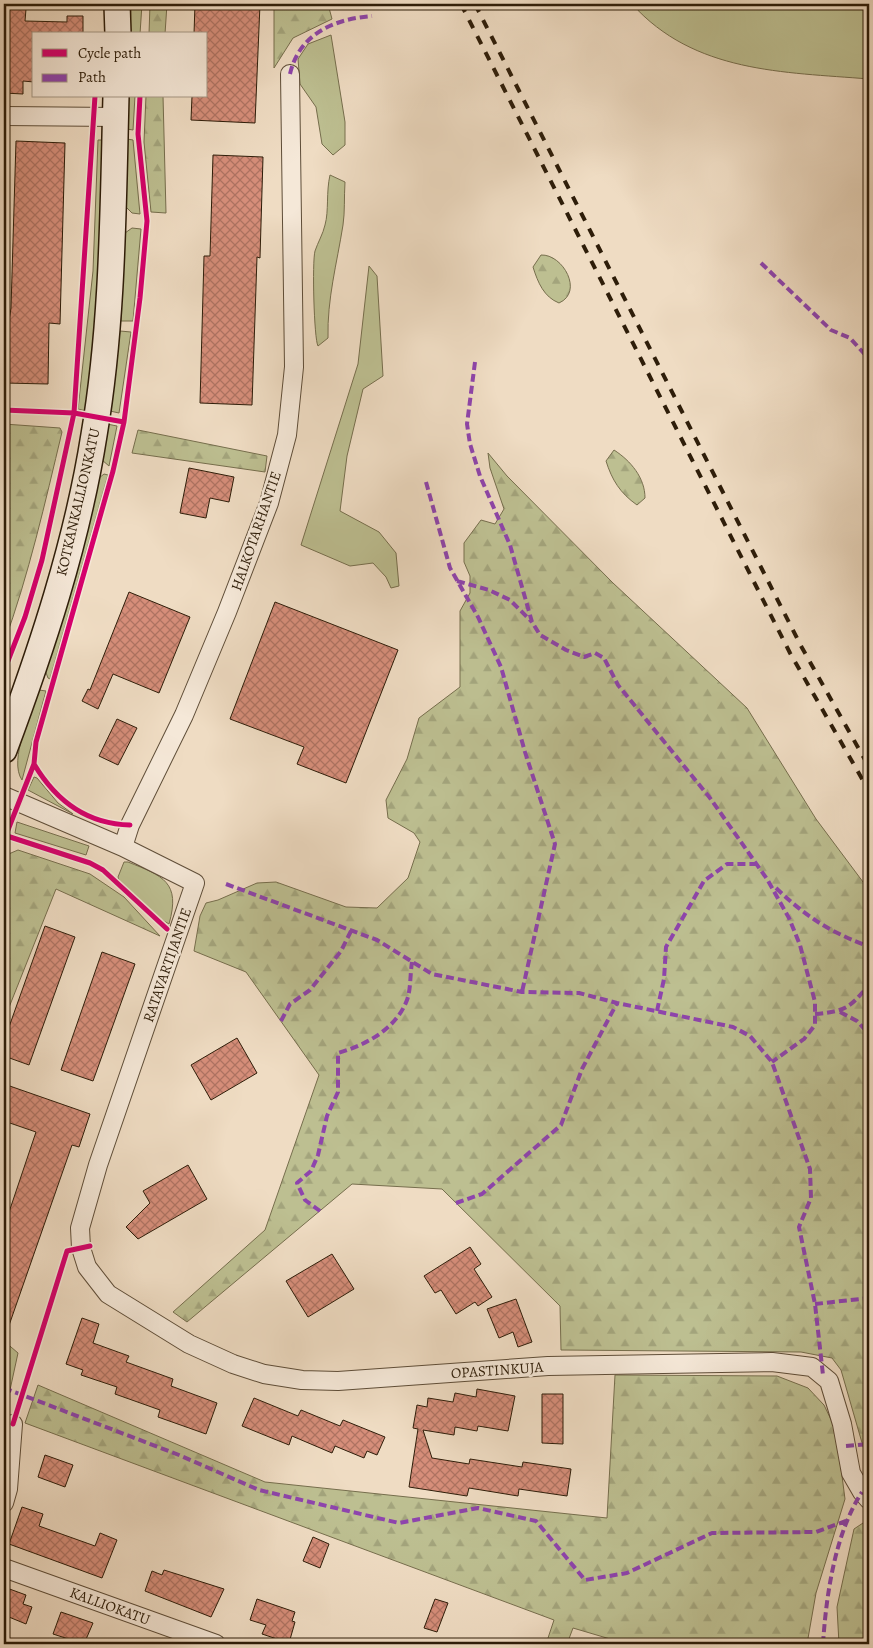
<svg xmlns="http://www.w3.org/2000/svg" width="873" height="1648" viewBox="0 0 873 1648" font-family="Alegreya,serif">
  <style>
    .green { fill: #bdbf91; stroke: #766e4d }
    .forest { fill: url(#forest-firs); stroke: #766e4d }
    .building { fill: url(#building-cross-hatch); stroke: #2e1d09 }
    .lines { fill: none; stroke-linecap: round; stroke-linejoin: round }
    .street-casing { stroke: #5e4d38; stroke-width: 20 }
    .secondary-casing { stroke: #2e1d09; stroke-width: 28 }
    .street { stroke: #f5e8d8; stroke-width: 18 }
    .secondary { stroke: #f5e8d8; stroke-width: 25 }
    .rail { stroke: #2e1d09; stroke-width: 4; stroke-dasharray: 9 9; stroke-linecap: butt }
    .quiet { stroke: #8e44ad; stroke-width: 4; stroke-dasharray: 8 4; stroke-linecap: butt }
    .cycleway-casing { stroke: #f5e8d8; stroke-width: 8 }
    .cycleway { stroke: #d6006c; stroke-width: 5 }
    .labels { text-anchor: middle; stroke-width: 5; stroke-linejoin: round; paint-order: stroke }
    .street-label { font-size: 15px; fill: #2e1d09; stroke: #f5e8d8 }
  </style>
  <defs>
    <pattern id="forest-firs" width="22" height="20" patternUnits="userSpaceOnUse" patternTransform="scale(1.25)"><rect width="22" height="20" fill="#bdbf91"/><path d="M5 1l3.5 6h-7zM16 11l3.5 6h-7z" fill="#a3a47c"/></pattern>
    <pattern id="building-cross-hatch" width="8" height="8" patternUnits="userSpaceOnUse" patternTransform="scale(1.25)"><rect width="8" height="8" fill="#d68e7a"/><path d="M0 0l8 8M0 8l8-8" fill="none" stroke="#ae7362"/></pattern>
  </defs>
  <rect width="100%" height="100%" fill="#efdcc3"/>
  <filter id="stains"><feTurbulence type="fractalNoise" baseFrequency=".004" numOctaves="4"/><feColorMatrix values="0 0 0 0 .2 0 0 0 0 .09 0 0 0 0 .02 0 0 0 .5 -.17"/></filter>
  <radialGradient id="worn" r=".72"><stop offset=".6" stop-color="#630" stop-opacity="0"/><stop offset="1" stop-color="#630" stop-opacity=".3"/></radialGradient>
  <path class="green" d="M 131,4 L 142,4 L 140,34 L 130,34 Z
    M 632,4 L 869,4 L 869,79 C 783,72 694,73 632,4 Z
    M 331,35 L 345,122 L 345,145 L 333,155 L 322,144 L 316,107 L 300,84 L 298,59 L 308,44 Z
    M 128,96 L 135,96 L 133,130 L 127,129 Z
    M 127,139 L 133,140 L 140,214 L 132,213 L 125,206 Z
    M 98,140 L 107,140 L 100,271 L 86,411 L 78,409 L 93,271 Z
    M 330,175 L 345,182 C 344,197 345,212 343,225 C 337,263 327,299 328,338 L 318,346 C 314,339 312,262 315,251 C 318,242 323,234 325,225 C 329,211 326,192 330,175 Z
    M 132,228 L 141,229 L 133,321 L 121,321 L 123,239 L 125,233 Z
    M 369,266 L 377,276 L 383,376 L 363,389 L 347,456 L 340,511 L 379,532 L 396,553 L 399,586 L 391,588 L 386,577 L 373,563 L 350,566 L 301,545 L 358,364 Z
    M 120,331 L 131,332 L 119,413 L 110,411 Z
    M 107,424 L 117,426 L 109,466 L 102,460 Z
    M 104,474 L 108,475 L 50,679 L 48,678 L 45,670 L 99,478 Z
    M 39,690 L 46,691 L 22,780 C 8,760 32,711 39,690 Z
    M 34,777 L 37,778 L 58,803 L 73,814 L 28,790 Z
    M 17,822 L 89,846 L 86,855 L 15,833 Z
    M 124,862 L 128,862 C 163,876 181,882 169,924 L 162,920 L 119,880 L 118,877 Z"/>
  <path class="forest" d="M 150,4 L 167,4 L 165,34 L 149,34 Z
    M 274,4 L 328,4 L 332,19 L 293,38 L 274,68 Z
    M 146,96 L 163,96 L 166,213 L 151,212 L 144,142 Z
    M 541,255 C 563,254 584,292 559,303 C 544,297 538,283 533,267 Z
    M 4,424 L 60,428 L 62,432 C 45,503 29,574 4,643 Z
    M 138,430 L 267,456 L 265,472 L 132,453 Z
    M 614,450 C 631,461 645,478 645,498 L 637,505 C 620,493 612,480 606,461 Z
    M 488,453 L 507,476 L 613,583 L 747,708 L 816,819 L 869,890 L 869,1467 L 841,1370 L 832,1358 L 801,1352 L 561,1350 L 560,1306 L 442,1189 L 352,1184 L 187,1322 L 173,1312 L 265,1230 L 319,1075 L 246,972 L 194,951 L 200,916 L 206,903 L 218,900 L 257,883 L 276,882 L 346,907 L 377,908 L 408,878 L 420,842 L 414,833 L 388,818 L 386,800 L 407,759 L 419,718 L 460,687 L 460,611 L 470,593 L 470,576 L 464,562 L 464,543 L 481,520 L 495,524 L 504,509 L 490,468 Z
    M 18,850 L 90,874 L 124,897 L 160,936 L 56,889 L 4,1020 L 4,856 Z
    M 4,1341 L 18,1353 L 5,1413 L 4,1413 Z
    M 615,1375 L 777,1376 L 808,1388 L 824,1405 L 836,1430 L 845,1499 L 816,1593 L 807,1644 L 627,1644 L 573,1628 L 567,1644 L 546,1644 L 554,1620 L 25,1423 L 38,1385 L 265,1482 L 607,1518 Z
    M 869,1519 L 869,1644 L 839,1644 L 837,1607 L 854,1529 Z"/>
  <path class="building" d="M 195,4 L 260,4 L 255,123 L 191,120 L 192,96 L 206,96 L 206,34 L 194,34 Z
    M 4,8 L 26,9 L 25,21 L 67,22 L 67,16 L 83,16 L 83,34 L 34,34 L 34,82 L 23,81 L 23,94 L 4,93 Z
    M 16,141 L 65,143 L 60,324 L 49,323 L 48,384 L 4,383 L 4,333 L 7,333 L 11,308 Z
    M 213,155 L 263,157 L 260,258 L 257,257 L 252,405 L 200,403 L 204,256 L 210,256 Z
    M 189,468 L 234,477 L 229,502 L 210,498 L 206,518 L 180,513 Z
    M 129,592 L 190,617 L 159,693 L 113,674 L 98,709 L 82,701 L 88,689 L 90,690 Z
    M 275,602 L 398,650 L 346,783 L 297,764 L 304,747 L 230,719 Z
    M 117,719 L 137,728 L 118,765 L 99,756 Z
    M 45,926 L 75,937 L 29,1065 L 4,1056 L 4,1041 Z
    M 102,952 L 135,964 L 93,1081 L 61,1070 Z
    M 237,1038 L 257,1073 L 211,1100 L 191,1065 Z
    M 4,1084 L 90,1114 L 79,1147 L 72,1145 L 6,1334 L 4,1333 L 4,1227 L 36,1132 L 4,1121 Z
    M 188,1165 L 207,1199 L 138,1239 L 126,1227 L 150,1203 L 143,1191 Z
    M 470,1247 L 481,1264 L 474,1269 L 492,1297 L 478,1306 L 475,1302 L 456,1314 L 441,1290 L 435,1293 L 424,1276 Z
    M 332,1254 L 354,1289 L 308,1317 L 286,1281 Z
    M 516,1299 L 532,1342 L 518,1347 L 513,1332 L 499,1338 L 487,1309 Z
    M 82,1318 L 99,1324 L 93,1343 L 129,1356 L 126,1362 L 173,1379 L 171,1386 L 217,1403 L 206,1434 L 158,1417 L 160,1410 L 115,1394 L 117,1387 L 81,1375 L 83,1370 L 66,1364 Z
    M 477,1389 L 515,1396 L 508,1431 L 478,1426 L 477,1431 L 455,1427 L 454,1435 L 423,1430 L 432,1458 L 469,1464 L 470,1459 L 522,1467 L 523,1462 L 571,1469 L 567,1496 L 519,1489 L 518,1496 L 469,1488 L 467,1496 L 409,1487 L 418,1429 L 413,1428 L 417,1405 L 427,1407 L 428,1398 L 453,1402 L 455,1393 L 476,1397 Z
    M 542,1394 L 563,1394 L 563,1444 L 542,1443 Z
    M 254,1398 L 298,1416 L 301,1410 L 340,1426 L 343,1420 L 385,1437 L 377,1455 L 367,1451 L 364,1458 L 335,1446 L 332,1453 L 292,1436 L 289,1445 L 242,1426 Z
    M 45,1455 L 73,1465 L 65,1487 L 38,1477 Z
    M 22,1507 L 43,1514 L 39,1526 L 95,1546 L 100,1533 L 117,1540 L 102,1578 L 9,1544 Z
    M 313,1537 L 329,1544 L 320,1568 L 303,1561 Z
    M 164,1570 L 224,1589 L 211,1617 L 145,1591 L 152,1571 L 162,1575 Z
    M 4,1587 L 26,1595 L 23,1604 L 32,1607 L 26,1624 L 4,1615 Z
    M 257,1599 L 295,1612 L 292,1621 L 295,1622 L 289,1643 L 262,1634 L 266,1625 L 250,1620 Z
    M 435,1599 L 448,1603 L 437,1632 L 424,1628 Z
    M 61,1612 L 93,1623 L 84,1644 L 53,1634 Z"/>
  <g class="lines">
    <defs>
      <path id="street" d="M 4,116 L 116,117
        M 4,796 L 123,847 L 195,883 L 98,1165 L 80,1228 L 81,1248 L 87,1267 L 108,1294 L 189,1344 L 233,1364 L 264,1374 L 302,1380 L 338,1381 L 548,1366 L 772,1362 L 812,1367 L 829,1381 L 842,1424 L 851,1473 L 862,1492 L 869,1500
        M 123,847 L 130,825 L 184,715 L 227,612 L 269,503 L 287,435 L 294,367 L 290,74
        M 4,1503 L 8,1489 L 13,1424
        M 4,1568 L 216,1644"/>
      <path id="secondary" d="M 117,4 L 118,34
        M 4,750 C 42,648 77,543 94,435 C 113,323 113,209 116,96"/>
    </defs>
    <use href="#street" class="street-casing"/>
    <use href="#secondary" class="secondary-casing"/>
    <use href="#street" class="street"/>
    <use href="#secondary" class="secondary"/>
    <path class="rail" d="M 461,4 L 790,653 L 869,791
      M 475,4 L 801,646 L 869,767"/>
    <path class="quiet" d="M 290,74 C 299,34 334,19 372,16
      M 761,263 L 831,330 L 850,338 L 869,359
      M 475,362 L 467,424 L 470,444 L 480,476 L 510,545 L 532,622 L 540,635 L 566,650 L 584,657 L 595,653 L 604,658 L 618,685 L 710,798 L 767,879 L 789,918 L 800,945 L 815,1002 L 815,1025 L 804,1039 L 772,1062
      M 426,482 L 450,568 L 478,617 L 501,667 L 525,752 L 555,844 L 522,992
      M 457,581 L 489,590 L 510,600 L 532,622
      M 226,884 L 377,940 L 432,974 L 522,992 L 579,993 L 617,1003 L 733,1027 L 750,1036 L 772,1062 L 810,1169 L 811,1198 L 799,1227 L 815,1304 L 823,1375
      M 776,888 C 804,915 828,931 865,945 L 869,957
      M 657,1011 L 664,979 L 666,947 L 704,881 L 727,864 L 756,864
      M 840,1012 L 857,1021 L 869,1034
      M 815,1014 C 847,1011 849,1008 869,985
      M 281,1021 L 290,1004 L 310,990 L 341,951 L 351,931
      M 456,1203 L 482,1194 L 561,1125 L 582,1069 L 617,1003
      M 320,1211 L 305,1200 L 297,1183 L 311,1171 L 318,1155 L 327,1116 L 338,1092 L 338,1053 C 366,1045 396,1029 407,1000 C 411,989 410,974 412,962
      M 815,1304 L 869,1298
      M 4,1388 L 179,1455 L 259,1490 L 399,1523 L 478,1508 L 536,1521 L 585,1580 L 627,1573 L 712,1533 L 816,1532 L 846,1521
      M 846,1446 L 869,1444
      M 823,1644 C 826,1596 835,1533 862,1492"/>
    <defs>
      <path id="cycleway" d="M 4,410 L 74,413 L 124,422
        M 4,671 L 25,617 L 42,560 L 74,413 L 95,96
        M 34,764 C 56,801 86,824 130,825
        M 7,836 L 90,863 L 103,870 L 167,929
        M 4,840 L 34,764 L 36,742 L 113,471 L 124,422 L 140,298 L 147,221 L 138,134 L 140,96
        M 13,1424 L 67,1251 L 90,1246"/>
    </defs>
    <use href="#cycleway" class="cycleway-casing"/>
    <use href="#cycleway" class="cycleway"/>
  </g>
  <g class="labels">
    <g class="street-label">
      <text transform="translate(78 502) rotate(-77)" y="5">KOTKANKALLIONKATU</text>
      <text transform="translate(256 531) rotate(-71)" y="5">HALKOTARHANTIE</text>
      <text transform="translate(167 965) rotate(-71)" y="5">RATAVARTIJANTIE</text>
      <text transform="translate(497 1370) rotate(-4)" y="5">OPASTINKUJA</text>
      <text transform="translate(110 1606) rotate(20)" y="5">KALLIOKATU</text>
    </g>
  </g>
  <rect width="873" height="1648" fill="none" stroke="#efdcc3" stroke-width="20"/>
  <rect x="5" y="5" width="863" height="1638" fill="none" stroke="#2e1d09" stroke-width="2.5"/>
  <rect x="10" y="10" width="853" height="1628" fill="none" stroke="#2e1d09"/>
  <rect x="32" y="32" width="175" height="65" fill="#f5e8d8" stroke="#a59785"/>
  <rect x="42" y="49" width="25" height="8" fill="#d6006c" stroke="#a59785"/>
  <text x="78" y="58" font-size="15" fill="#2e1d09">Cycle path</text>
  <rect x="42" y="74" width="25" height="8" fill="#8e44ad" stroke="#a59785"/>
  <text x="78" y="82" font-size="15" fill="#2e1d09">Path</text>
  <rect width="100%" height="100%" filter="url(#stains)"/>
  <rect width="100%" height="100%" fill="url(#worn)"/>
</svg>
